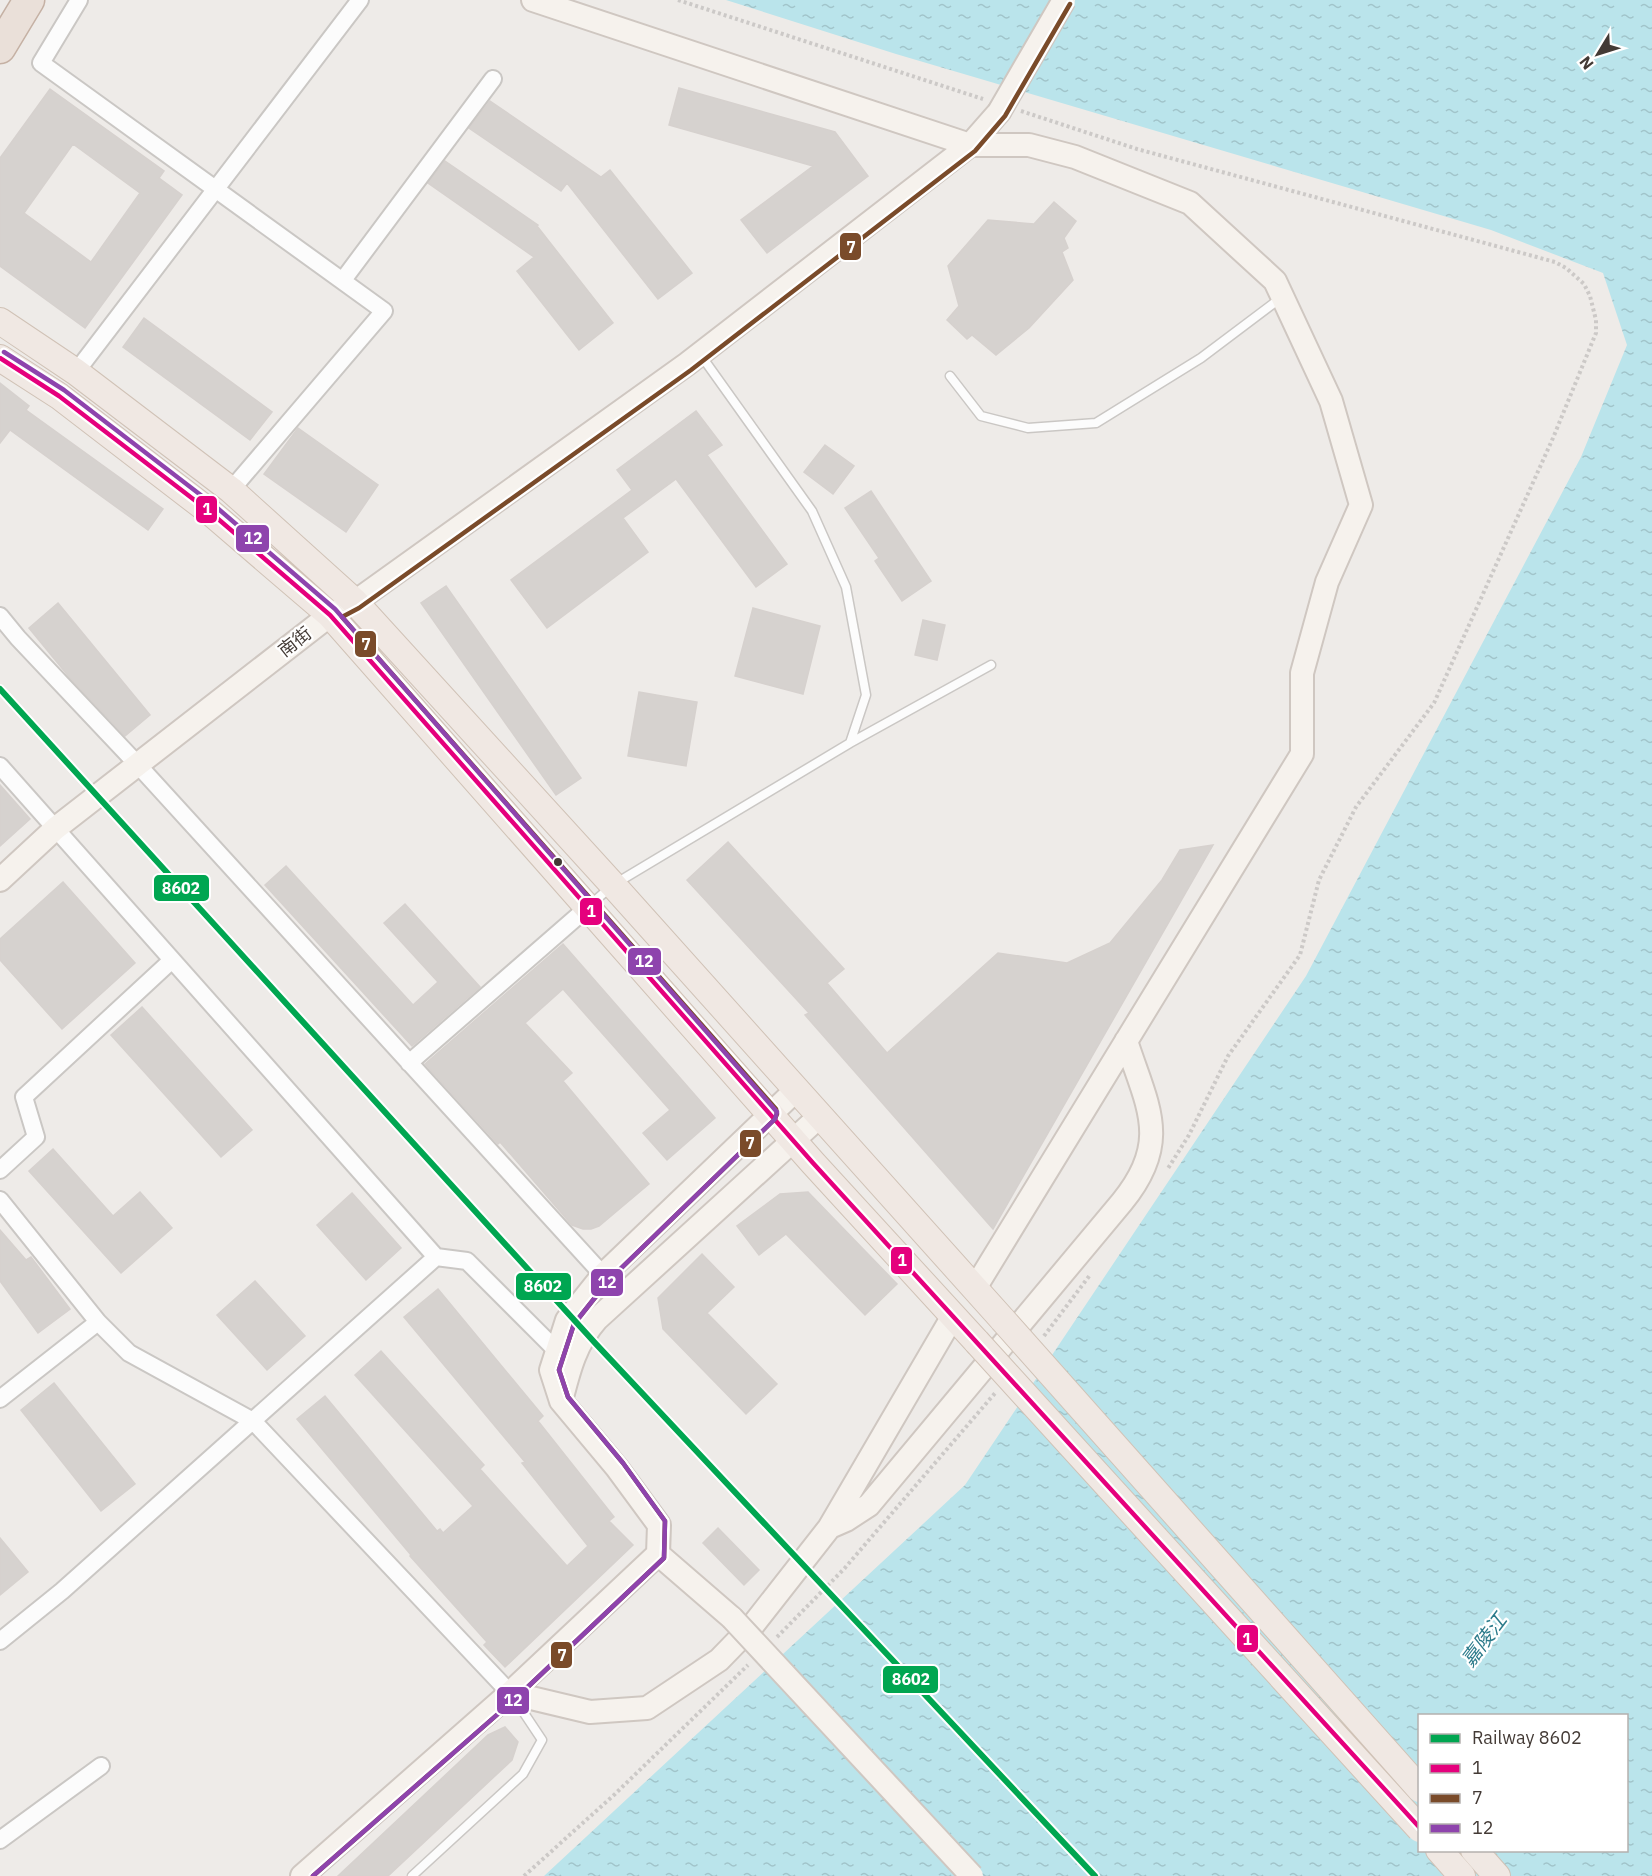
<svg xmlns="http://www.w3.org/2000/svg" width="1652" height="1876" viewBox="0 0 1652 1876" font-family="'IBM Plex Sans','Noto Sans SC',sans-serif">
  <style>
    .water { fill: url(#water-ripples); fill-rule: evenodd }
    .building { fill: #d6d2cf; stroke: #d6d1ce; stroke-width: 1.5; fill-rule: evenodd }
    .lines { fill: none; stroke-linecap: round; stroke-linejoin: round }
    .lane-casing { stroke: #cac7c4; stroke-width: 11 }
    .street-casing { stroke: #cac7c4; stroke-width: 20 }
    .secondary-casing { stroke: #cfc7c1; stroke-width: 26 }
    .primary-casing { stroke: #d0c2b6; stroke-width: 28 }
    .highway-casing { stroke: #c5b1a4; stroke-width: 33 }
    .path { stroke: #ccc9c7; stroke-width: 4; stroke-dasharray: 3 3; stroke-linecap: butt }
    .lane { stroke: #fcfcfc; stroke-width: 8 }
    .street { stroke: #fcfcfc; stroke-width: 16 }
    .secondary { stroke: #f6f2ed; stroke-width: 22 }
    .primary { stroke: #f0e8e3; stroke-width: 26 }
    .highway { stroke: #eae0d9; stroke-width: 30 }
    .secondary-bridge-casing { stroke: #cfc7c1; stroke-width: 26; stroke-linecap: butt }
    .primary-bridge-casing { stroke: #d0c2b6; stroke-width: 28; stroke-linecap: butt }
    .secondary-bridge { stroke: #f6f2ed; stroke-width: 22 }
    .primary-bridge { stroke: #f0e8e3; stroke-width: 26 }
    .bus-1-casing { stroke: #fff; stroke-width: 9 }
    .bus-2-casing { stroke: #fff; stroke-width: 9 }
    .bus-3-casing { stroke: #fff; stroke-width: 9 }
    .bus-1 { stroke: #e5007d; stroke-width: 4.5 }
    .bus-2 { stroke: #7a4b2a; stroke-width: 4.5 }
    .bus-3 { stroke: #8e44ad; stroke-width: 4.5 }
    .rail-1-casing { stroke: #fff; stroke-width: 10 }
    .rail-1 { stroke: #00a651; stroke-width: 6 }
    .bus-dot { fill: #433a35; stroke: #fff; stroke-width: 2 }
    .labels { text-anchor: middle; stroke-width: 4.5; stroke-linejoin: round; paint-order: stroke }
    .street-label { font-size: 18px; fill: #433a35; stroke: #fff }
    .water-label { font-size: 20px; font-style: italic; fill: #2c7b8b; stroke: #fff }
    .line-badge { stroke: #fff; stroke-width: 2 }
    .badge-label { font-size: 16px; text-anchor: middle; font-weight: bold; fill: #fff }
  </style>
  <defs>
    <pattern id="water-ripples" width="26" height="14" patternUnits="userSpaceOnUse" patternTransform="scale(1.5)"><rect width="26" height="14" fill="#bae4eb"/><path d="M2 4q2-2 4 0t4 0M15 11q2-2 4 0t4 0" fill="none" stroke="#a1c4ca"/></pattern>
  </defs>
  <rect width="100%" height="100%" fill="#eeebe8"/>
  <path class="water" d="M 726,0 L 1652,0 L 1652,1876 L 544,1876 L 965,1485 L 1306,976 L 1581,457 L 1627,345 L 1603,273 L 1491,230 L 896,54 ZM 1420,1716 L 1626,1716 L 1626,1850 L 1420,1850 Z"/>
  <path class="building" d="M 679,88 L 835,132 L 868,176 L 767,253 L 741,220 L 813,166 L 669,125 Z
    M 50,89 L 164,171 L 159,178 L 182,195 L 85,328 L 0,266 L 0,158 ZM 73,144 L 140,193 L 91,262 L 24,213 Z
    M 490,101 L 601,177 L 610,170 L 692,273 L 658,299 L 567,183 L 561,191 L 469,128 Z
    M 445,161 L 538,225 L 537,226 L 613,323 L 579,350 L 517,271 L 534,257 L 428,183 Z
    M 1054,202 L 1076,221 L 1064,238 L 1068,248 L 1062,252 L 1073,280 L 1029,328 L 996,355 L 972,335 L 967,339 L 947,320 L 959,306 L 948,266 L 988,220 L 1034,224 Z
    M 144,318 L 272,412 L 250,440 L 123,347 Z
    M 0,383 L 29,406 L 26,410 L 163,509 L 148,530 L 10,430 L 0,443 Z
    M 696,411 L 722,445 L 707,455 L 787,564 L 756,587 L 676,479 L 623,518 L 648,552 L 547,628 L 511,580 L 632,490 L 617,470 Z
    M 298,428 L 378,485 L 346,532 L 264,474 Z
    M 825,445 L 854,466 L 833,494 L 804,472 Z
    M 871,491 L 931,581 L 902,601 L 875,561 L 879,558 L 845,508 Z
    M 446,586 L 581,778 L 556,795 L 421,603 Z
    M 58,603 L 150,715 L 125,736 L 70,678 L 29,628 Z
    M 753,608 L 820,626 L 803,694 L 735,676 Z
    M 923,620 L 945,625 L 937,660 L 915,655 Z
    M 639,692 L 697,702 L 686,766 L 628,756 Z
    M 0,785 L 30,819 L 0,846 Z
    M 728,842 L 844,969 L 827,983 L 887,1053 L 998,953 L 1067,963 L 1110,943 L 1162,880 L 1180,850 L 1213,845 L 993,1229 L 805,1015 L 809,1013 L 687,880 Z
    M 286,866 L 413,1005 L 438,982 L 384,923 L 405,904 L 480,987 L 412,1046 L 265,885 Z
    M 63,882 L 135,963 L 62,1029 L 0,960 L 0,939 Z
    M 563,944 L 715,1118 L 667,1160 L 643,1133 L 670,1110 L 563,989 L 525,1023 L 572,1073 L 563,1081 L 649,1184 L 599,1226 L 591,1229 L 583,1229 L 572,1225 L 500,1142 L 498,1144 L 425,1064 Z
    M 142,1007 L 252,1130 L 221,1157 L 111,1035 Z
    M 53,1149 L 113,1216 L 140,1192 L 172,1228 L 121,1273 L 29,1171 Z
    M 808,1192 L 897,1284 L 865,1315 L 786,1234 L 759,1255 L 737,1226 L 780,1194 Z
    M 352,1193 L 401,1248 L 366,1280 L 317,1225 Z
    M 0,1230 L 26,1260 L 31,1257 L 70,1309 L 38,1333 L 0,1281 Z
    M 702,1254 L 734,1287 L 707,1313 L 777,1384 L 746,1414 L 663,1329 L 658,1298 Z
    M 255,1281 L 305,1336 L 267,1370 L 217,1315 Z
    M 438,1289 L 543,1416 L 538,1421 L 614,1517 L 609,1521 L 633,1545 L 505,1667 L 484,1645 L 487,1642 L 410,1556 L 411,1555 L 297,1419 L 325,1396 L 437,1531 L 440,1529 L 443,1533 L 473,1506 L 355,1375 L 381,1351 L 484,1465 L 480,1469 L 567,1566 L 588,1546 L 522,1463 L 525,1462 L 404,1317 Z
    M 54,1383 L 135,1484 L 101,1511 L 21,1410 Z
    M 718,1528 L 759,1570 L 744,1585 L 703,1543 Z
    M 0,1538 L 28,1572 L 0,1595 Z
    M 505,1727 L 518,1742 L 512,1760 L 388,1876 L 338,1876 L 488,1735 Z"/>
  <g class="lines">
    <defs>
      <path id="lane" d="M 700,354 L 812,511 L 846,587 L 866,695 L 850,743
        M 950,376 L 981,416 L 1028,428 L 1096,423 L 1201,358 L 1282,297
        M 590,905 L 613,885 L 850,743 L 991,665
        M 412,1876 L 523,1774 L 542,1740 L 514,1698"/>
      <path id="street" d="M 79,0 L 41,63 L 384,311 L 231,490
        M 343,280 L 493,79
        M 76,372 L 360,0
        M 0,616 L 18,638 L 138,765 L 603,1275
        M 0,766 L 436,1257 L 467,1261 L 563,1357
        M 409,1063 L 587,908
        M 0,1170 L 36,1137 L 24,1097 L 172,960
        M 0,1200 L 98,1322 L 129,1353 L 253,1421 L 510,1693
        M 0,1399 L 98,1322
        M 0,1641 L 62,1591 L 436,1257
        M 0,1840 L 101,1766"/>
      <path id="secondary" d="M 533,0 L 970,145 L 1029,145 L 1075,157 L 1190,203 L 1275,281 L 1331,401 L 1361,505 L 1327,582 L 1302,673 L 1302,754 L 975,1288
        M 0,880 L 56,828 L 330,615 L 355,602 L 687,364 L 970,145 L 999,112
        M 561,1401 C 569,1370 575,1344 597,1319 L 820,1116
        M 830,1527 L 846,1520 L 869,1505 L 1122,1202 C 1172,1141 1147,1106 1126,1041
        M 732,1618 L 658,1554 L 659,1525 L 617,1468 L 561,1401 L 551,1370 L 567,1320 L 603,1275 L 796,1090
        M 510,1693 L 590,1712 L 647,1708 L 719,1660 L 753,1625 L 829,1528 L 953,1316
        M 302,1876 L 510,1693 L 658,1554"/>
      <path id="primary" d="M 0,321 L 76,372 L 231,490 L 355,602 L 613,885 L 1003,1320
        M 0,358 L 59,396 L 210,512 L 330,615 L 813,1163 L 977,1342
        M 1439,1850 L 1462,1876
        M 1474,1850 L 1497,1876"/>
      <path id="highway" d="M 0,48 L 29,0"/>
    </defs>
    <use href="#lane" class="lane-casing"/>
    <use href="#street" class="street-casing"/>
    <use href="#secondary" class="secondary-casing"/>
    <use href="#primary" class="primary-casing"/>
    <use href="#highway" class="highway-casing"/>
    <path class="path" d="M 678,0 L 983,99
      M 1021,111 L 1137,149 L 1555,262 L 1566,268 L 1584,284 L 1590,296 L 1596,320 L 1596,333 L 1553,438 L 1434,703 L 1356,807 L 1319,880 L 1300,955 L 1228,1056 L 1189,1135 L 1167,1170
      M 1044,1336 L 1090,1275
      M 777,1637 L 844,1569 L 996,1392
      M 524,1876 L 615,1794 L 748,1665"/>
    <use href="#lane" class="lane"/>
    <use href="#street" class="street"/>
    <use href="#secondary" class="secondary"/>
    <use href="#primary" class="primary"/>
    <use href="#highway" class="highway"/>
    <defs>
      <path id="secondary-bridge" d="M 999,112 L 1064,0
        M 732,1618 L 972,1876"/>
      <path id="primary-bridge" d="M 1003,1320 L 1420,1789
        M 977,1342 L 1420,1829"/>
    </defs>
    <use href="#secondary-bridge" class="secondary-bridge-casing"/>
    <use href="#primary-bridge" class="primary-bridge-casing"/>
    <use href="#secondary-bridge" class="secondary-bridge"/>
    <use href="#primary-bridge" class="primary-bridge"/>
    <defs>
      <path id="bus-1" d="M 0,358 L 59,396 L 210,512 L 330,615 L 813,1163 L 1420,1828"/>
      <path id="bus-2" d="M 313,1876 L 515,1699 L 664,1558 L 665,1521 L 623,1463 L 568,1397 L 559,1370 L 574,1324 L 609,1280 L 775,1119 L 777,1114 L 776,1109 L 342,617 L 359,608 L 691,370 L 975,151 L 1005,116 L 1070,4"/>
      <path id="bus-3" d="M 4,352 L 64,390 L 215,506 L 335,609 L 777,1112 L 775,1119 L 609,1280 L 574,1324 L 559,1370 L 568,1397 L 623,1463 L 665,1521 L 664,1558 L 515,1699 L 313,1876"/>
    </defs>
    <use href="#bus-1" class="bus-1-casing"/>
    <use href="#bus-2" class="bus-2-casing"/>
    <use href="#bus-3" class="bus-3-casing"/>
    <use href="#bus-1" class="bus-1"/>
    <use href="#bus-2" class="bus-2"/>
    <use href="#bus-3" class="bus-3"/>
    <defs>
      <path id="rail-1" d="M 0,689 L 596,1344 L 1095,1876"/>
    </defs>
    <use href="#rail-1" class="rail-1-casing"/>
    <use href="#rail-1" class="rail-1"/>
  </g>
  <circle class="bus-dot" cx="558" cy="862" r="5"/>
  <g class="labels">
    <g class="street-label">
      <text transform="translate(295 642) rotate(-38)" y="6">南街</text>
    </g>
    <g class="water-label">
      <text transform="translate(1484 1640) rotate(-53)" y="7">嘉陵江</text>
    </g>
  </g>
  <g class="line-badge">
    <rect x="839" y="232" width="23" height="29" rx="6" fill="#7a4b2a"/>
    <rect x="195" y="495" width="23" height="29" rx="6" fill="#e5007d"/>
    <rect x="235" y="524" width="35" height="29" rx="6" fill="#8e44ad"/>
    <rect x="354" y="630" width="23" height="28" rx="6" fill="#7a4b2a"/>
    <rect x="153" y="874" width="57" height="28" rx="6" fill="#00a651"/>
    <rect x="579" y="897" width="24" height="29" rx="6" fill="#e5007d"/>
    <rect x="627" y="947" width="35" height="29" rx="6" fill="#8e44ad"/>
    <rect x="739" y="1129" width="23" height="29" rx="6" fill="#7a4b2a"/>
    <rect x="890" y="1246" width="23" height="29" rx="6" fill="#e5007d"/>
    <rect x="590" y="1268" width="34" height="29" rx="6" fill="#8e44ad"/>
    <rect x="515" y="1272" width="57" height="29" rx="6" fill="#00a651"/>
    <rect x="1236" y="1624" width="23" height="29" rx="6" fill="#e5007d"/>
    <rect x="550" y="1641" width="23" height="28" rx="6" fill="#7a4b2a"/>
    <rect x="882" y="1665" width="57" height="29" rx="6" fill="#00a651"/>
    <rect x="496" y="1686" width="34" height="29" rx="6" fill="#8e44ad"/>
  </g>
  <g class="badge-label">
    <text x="851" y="253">7</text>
    <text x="207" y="515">1</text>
    <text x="253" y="544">12</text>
    <text x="366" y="650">7</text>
    <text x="181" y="894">8602</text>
    <text x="591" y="917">1</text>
    <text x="644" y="967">12</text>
    <text x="750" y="1149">7</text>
    <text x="902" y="1266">1</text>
    <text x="607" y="1288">12</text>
    <text x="543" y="1292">8602</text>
    <text x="1247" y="1645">1</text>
    <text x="562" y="1661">7</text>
    <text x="911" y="1685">8602</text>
    <text x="513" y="1706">12</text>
  </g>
  <rect x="1418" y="1714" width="210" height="138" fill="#ffffff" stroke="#b4b0ae" stroke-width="1.5"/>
  <rect x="1430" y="1734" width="30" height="9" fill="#00a651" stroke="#b4b0ae" stroke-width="1.5"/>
  <text x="1472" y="1744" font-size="18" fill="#433a35">Railway 8602</text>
  <rect x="1430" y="1764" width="30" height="9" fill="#e5007d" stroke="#b4b0ae" stroke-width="1.5"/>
  <text x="1472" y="1774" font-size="18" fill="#433a35">1</text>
  <rect x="1430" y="1794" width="30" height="9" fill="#7a4b2a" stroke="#b4b0ae" stroke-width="1.5"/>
  <text x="1472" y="1804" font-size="18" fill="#433a35">7</text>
  <rect x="1430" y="1824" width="30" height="9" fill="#8e44ad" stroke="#b4b0ae" stroke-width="1.5"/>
  <text x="1472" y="1834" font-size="18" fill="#433a35">12</text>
  <g transform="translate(1598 54) rotate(232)" stroke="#ffffff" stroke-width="4.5" paint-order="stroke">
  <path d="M0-4.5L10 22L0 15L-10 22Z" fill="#433a35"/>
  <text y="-9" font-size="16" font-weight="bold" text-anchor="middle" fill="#433a35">N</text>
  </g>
</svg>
